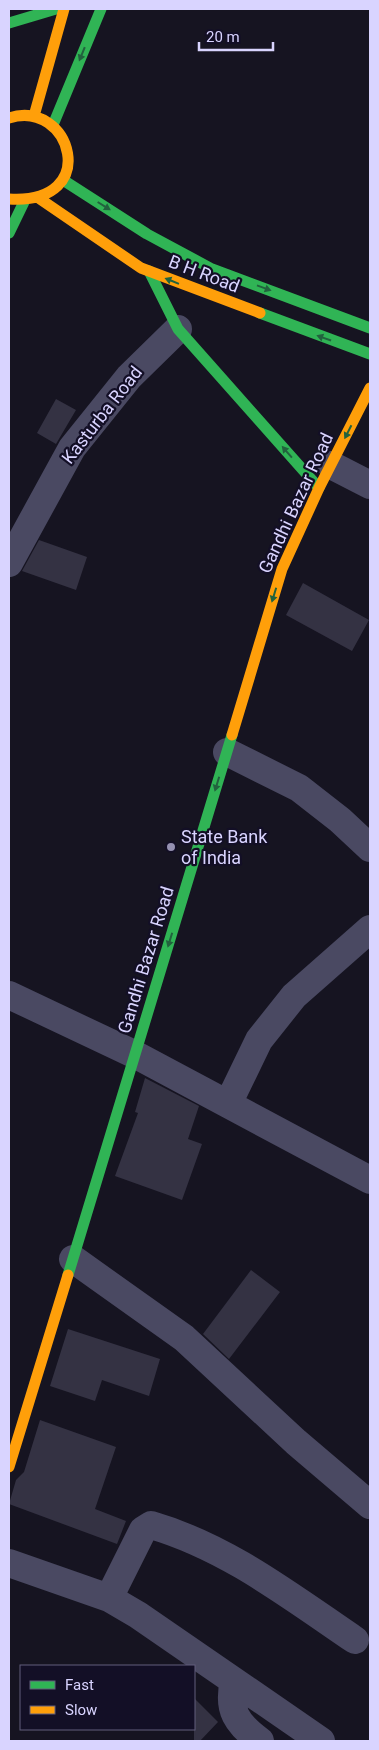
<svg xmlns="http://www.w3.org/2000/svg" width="379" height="1750" viewBox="0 0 379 1750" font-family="Roboto,sans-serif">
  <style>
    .building { fill: #343243 }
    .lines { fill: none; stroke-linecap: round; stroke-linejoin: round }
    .street { stroke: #4a4962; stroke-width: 28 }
    .fast { stroke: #30b455; stroke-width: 11 }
    .slow { stroke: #ff9f0a; stroke-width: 11 }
    .oneway { fill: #22623e }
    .poi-dot { fill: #9591b1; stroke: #130f26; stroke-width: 2 }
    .labels { text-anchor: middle; stroke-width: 4.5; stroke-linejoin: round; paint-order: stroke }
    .street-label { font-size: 18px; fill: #d9d4ff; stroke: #130f26 }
    .poi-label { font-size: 18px; fill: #d9d4ff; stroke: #130f26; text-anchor: start }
  </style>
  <rect width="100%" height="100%" fill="#161421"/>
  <path class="building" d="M 56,399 L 76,410 L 56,444 L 37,433 Z
    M 39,540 L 87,557 L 76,590 L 22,571 Z
    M 303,583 L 369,620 L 352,651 L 286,615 Z
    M 145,1078 L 199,1106 L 188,1139 L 202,1144 L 182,1200 L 115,1176 L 138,1113 L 135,1112 Z
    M 251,1270 L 280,1292 L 229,1359 L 203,1334 Z
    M 68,1329 L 160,1359 L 149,1396 L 102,1380 L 95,1401 L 50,1386 Z
    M 40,1420 L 116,1447 L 95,1509 L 126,1521 L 117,1544 L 9,1504 L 16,1480 L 24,1472 Z
    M 194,1698 L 218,1722 L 200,1741 L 194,1741 Z"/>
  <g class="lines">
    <path class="street" d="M 331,465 L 370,485
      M 9,563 L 72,448 L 129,377 L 178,329
      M 227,752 L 299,788 L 340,820 L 370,848
      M 9,995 L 136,1055 L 370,1180
      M 228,1104 L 259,1040 L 294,996 L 370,929
      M 73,1259 L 184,1338 L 296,1442 L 370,1505
      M 9,1563 L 109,1598 L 138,1615 L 321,1741
      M 109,1598 L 143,1530 L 151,1525 C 227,1547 290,1596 355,1640
      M 234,1681 C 227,1710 237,1724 260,1741"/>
    <path class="fast" d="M 9,23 L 56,9
      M 53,125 L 101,9
      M 63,180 L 147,234 L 212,269 L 370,328
      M 9,233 L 24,202
      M 149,271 L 178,329 L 319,488
      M 260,313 L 370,354
      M 68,1275 L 232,735"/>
    <path class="slow" d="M 34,116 L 64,9
      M 9,118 C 71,98 103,205 9,199
      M 40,199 L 141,268 L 260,313
      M 232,735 L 282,569 L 319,488 L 370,388
      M 9,1467 L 68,1275"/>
  </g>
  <defs><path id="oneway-solid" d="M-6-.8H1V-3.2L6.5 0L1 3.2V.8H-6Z" transform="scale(1.25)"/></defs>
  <g class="oneway">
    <use href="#oneway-solid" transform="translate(82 54) rotate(112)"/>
    <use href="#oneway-solid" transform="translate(104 206) rotate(32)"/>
    <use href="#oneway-solid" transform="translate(172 281) rotate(-158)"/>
    <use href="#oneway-solid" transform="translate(264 288) rotate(20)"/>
    <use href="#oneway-solid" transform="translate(324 338) rotate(-161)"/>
    <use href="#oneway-solid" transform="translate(348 432) rotate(117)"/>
    <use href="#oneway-solid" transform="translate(287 452) rotate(-131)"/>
    <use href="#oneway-solid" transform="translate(274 595) rotate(107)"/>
    <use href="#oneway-solid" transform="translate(217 784) rotate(107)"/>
    <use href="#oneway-solid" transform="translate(170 940) rotate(107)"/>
  </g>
  <circle class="poi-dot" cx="171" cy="847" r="5"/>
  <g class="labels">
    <g class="street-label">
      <text transform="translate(204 274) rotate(21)" y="6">B H Road</text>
      <text transform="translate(102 415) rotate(-52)" y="6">Kasturba Road</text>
      <text transform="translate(296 503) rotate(-65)" y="6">Gandhi Bazar Road</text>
      <text transform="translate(146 960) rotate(-73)" y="6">Gandhi Bazar Road</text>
    </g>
    <g class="poi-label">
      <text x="181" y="843">State Bank<tspan x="181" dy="21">of India</tspan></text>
    </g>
  </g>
  <rect width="379" height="1750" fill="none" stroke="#d9d4ff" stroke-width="20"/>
  <rect x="20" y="1665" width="175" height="65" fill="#130f26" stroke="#625e7d"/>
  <rect x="30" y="1681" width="25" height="8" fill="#30b455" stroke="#625e7d"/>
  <text x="65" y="1690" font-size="15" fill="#d9d4ff">Fast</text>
  <rect x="30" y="1706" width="25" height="8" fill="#ff9f0a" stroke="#625e7d"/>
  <text x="65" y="1715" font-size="15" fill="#d9d4ff">Slow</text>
  <path d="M199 42v8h74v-8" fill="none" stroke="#d9d4ff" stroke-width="2.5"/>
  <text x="206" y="42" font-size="15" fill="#d9d4ff" stroke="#130f26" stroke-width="4" paint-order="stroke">20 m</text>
</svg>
